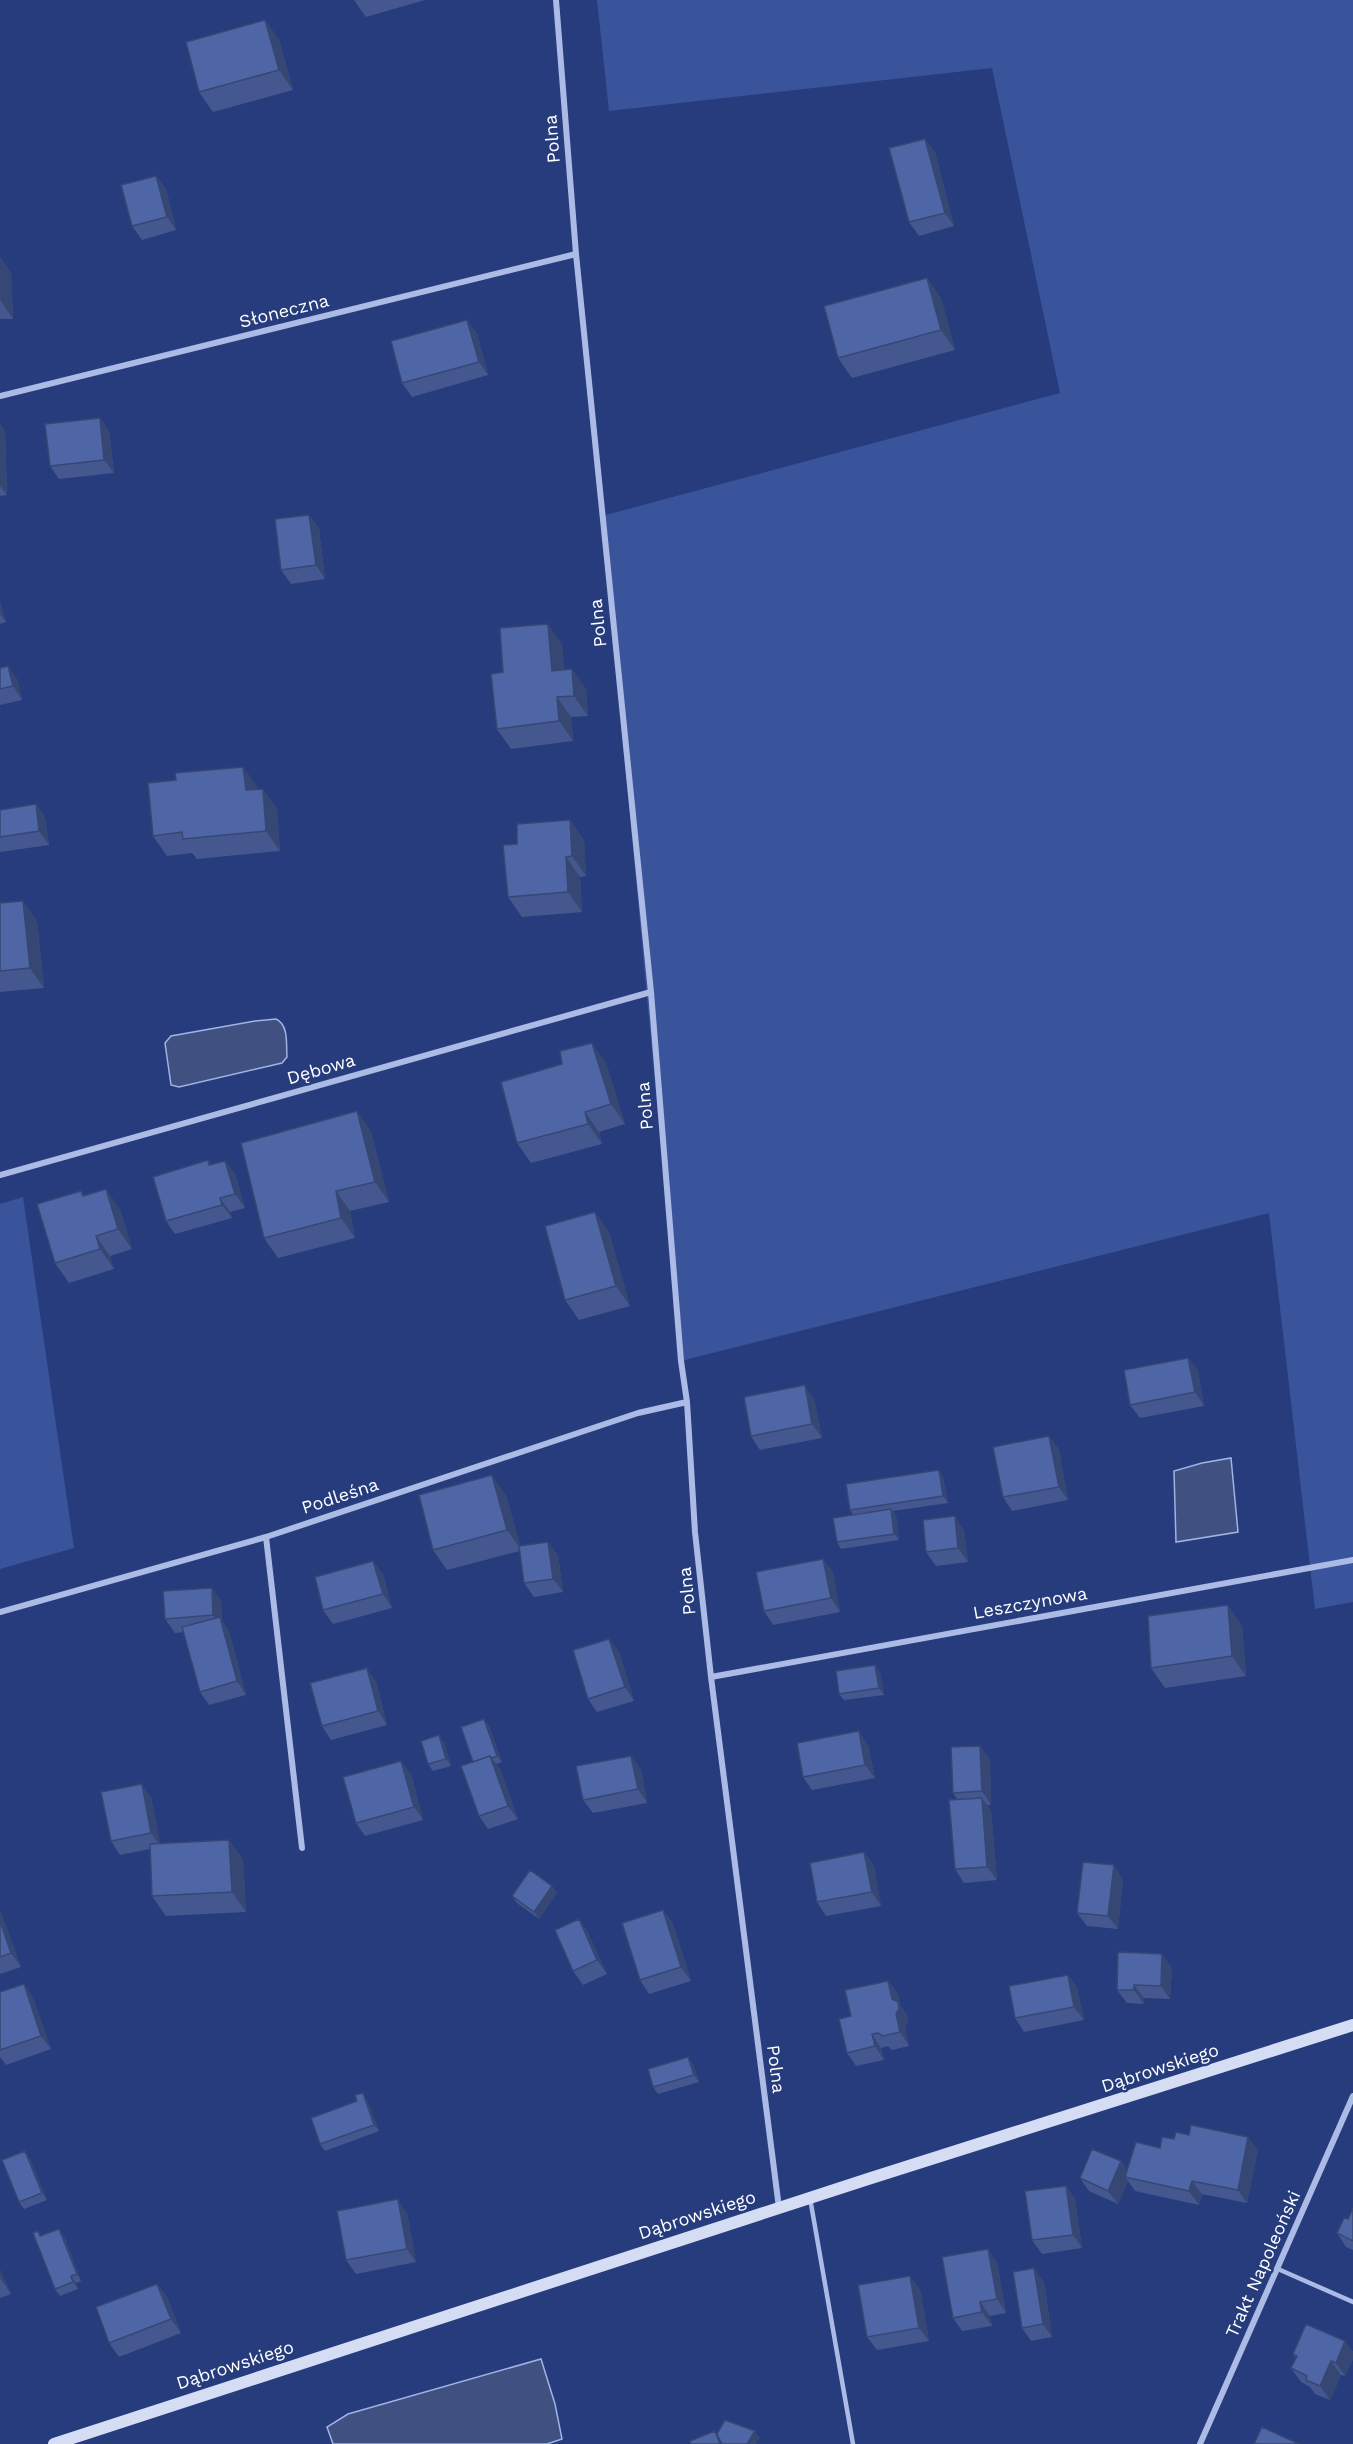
<svg xmlns="http://www.w3.org/2000/svg" width="1353" height="2444" viewBox="0 0 1353 2444" font-family="'Work Sans',sans-serif">
  <style>
    .green { fill: #3a549b }
    .water { fill: #405080; stroke: #a0b3e5; stroke-width: 1.5 }
    .lines { fill: none; stroke-linecap: round; stroke-linejoin: round }
    .lane { stroke: #acbbe5; stroke-width: 4.5 }
    .street { stroke: #acbbe5; stroke-width: 6 }
    .secondary { stroke: #d5ddf5; stroke-width: 12 }
    .wall { fill: #44588f }
    .shaded-wall { fill: #374774 }
    .building { fill: #4f66a6; stroke: #374774; stroke-width: 1.5 }
    .labels { text-anchor: middle; stroke-width: 5; stroke-linejoin: round; paint-order: stroke }
    .street-label { font-size: 18px; fill: #fff; stroke: #263c7d }
  </style>
  <rect width="100%" height="100%" fill="#263c7d"/>
  <path class="green" d="M 597,0 L 1353,0 L 1353,1602 L 1315,1609 L 1269,1213 L 681,1361 L 602,516 L 1060,393 L 992,68 L 609,111 Z
    M 23,1197 L 74,1548 L 0,1569 L 0,1204 Z"/>
  <path class="water" d="M 276,1019 C 289,1025 286,1044 287,1057 L 282,1063 L 179,1087 L 171,1085 L 165,1043 L 171,1036 L 255,1021 Z
    M 1231,1458 L 1238,1532 L 1176,1542 L 1174,1471 L 1202,1463 Z
    M 541,2359 L 555,2404 L 562,2439 L 547,2444 L 333,2444 L 327,2427 L 348,2414 Z"/>
  <g class="lines">
    <path class="lane" d="M 810,2198 L 853,2444
      M 1278,2269 L 1353,2302"/>
    <path class="street" d="M 556,0 L 576,254 L 651,992 L 681,1361 L 687,1402 L 695,1532 L 711,1677 L 779,2208
      M 0,396 L 576,254
      M 0,1175 L 651,992
      M 266,1537 L 302,1848
      M 0,1612 L 266,1537 L 638,1413 L 687,1402
      M 711,1677 L 1353,1560
      M 1200,2444 L 1353,2096"/>
    <path class="secondary" d="M 54,2444 L 868,2179 L 1353,2025"/>
  </g>
  <path class="wall" d="M 354,0 L 425,0 L 366,17 Z
    M 265,20 L 279,40 L 293,90 L 213,112 L 199,92 Z
    M 935,152 L 954,226 L 919,236 L 909,222 Z
    M 156,176 L 166,189 L 176,230 L 142,240 L 132,226 Z
    M 0,257 L 11,273 L 13,319 L 0,319 Z
    M 941,298 L 955,350 L 852,378 L 838,358 Z
    M 477,333 L 488,375 L 412,397 L 402,383 Z
    M 100,418 L 109,431 L 114,473 L 59,479 L 50,466 Z
    M 0,424 L 5,431 L 7,495 L 0,496 Z
    M 319,528 L 325,579 L 291,584 L 281,570 Z
    M 0,602 L 6,622 L 0,624 Z
    M 562,644 L 564,670 L 572,669 L 586,689 L 588,716 L 571,717 L 573,741 L 511,749 L 497,729 L 503,672 Z
    M 0,668 L 17,679 L 22,700 L 0,705 Z
    M 243,767 L 257,787 L 257,789 L 263,789 L 277,809 L 280,851 L 197,859 L 192,853 L 167,856 L 153,836 L 176,780 Z
    M 36,804 L 45,818 L 49,845 L 0,852 L 0,810 Z
    M 570,820 L 584,840 L 586,876 L 580,877 L 582,912 L 522,917 L 508,897 L 517,844 Z
    M 0,903 L 37,921 L 44,988 L 0,992 Z
    M 606,1063 L 625,1124 L 599,1132 L 602,1144 L 531,1163 L 517,1143 Z
    M 371,1131 L 389,1202 L 350,1211 L 355,1238 L 278,1258 L 264,1238 Z
    M 208,1160 L 211,1165 L 225,1161 L 235,1174 L 245,1208 L 230,1212 L 232,1218 L 175,1234 L 166,1221 Z
    M 81,1191 L 84,1195 L 120,1209 L 132,1249 L 110,1256 L 114,1269 L 69,1283 L 55,1263 Z
    M 595,1212 L 609,1232 L 630,1306 L 579,1320 L 565,1300 Z
    M 1188,1358 L 1198,1371 L 1204,1406 L 1140,1418 L 1130,1405 Z
    M 814,1399 L 822,1438 L 760,1450 L 751,1436 Z
    M 1049,1436 L 1059,1450 L 1068,1500 L 1012,1511 L 1003,1497 Z
    M 943,1477 L 948,1503 L 893,1511 L 896,1516 L 899,1540 L 841,1549 L 837,1542 L 853,1515 L 850,1510 Z
    M 506,1495 L 520,1546 L 558,1555 L 563,1592 L 534,1597 L 524,1583 L 520,1551 L 447,1570 L 433,1550 Z
    M 964,1530 L 968,1562 L 936,1566 L 926,1552 Z
    M 833,1572 L 840,1612 L 773,1625 L 764,1611 Z
    M 383,1574 L 392,1608 L 333,1624 L 323,1610 Z
    M 221,1601 L 222,1621 L 229,1631 L 246,1695 L 209,1705 L 200,1692 L 184,1632 L 175,1633 L 165,1619 Z
    M 1242,1625 L 1246,1676 L 1165,1688 L 1151,1668 Z
    M 609,1639 L 619,1652 L 634,1701 L 597,1712 L 588,1699 Z
    M 880,1672 L 884,1695 L 844,1700 L 839,1694 Z
    M 376,1681 L 387,1725 L 331,1740 L 322,1726 Z
    M 484,1719 L 489,1726 L 502,1762 L 496,1764 L 500,1769 L 518,1819 L 488,1829 L 479,1816 Z
    M 444,1742 L 451,1766 L 433,1771 L 428,1764 Z
    M 868,1745 L 875,1778 L 812,1790 L 803,1777 Z
    M 990,1759 L 991,1805 L 987,1805 L 991,1811 L 997,1880 L 964,1883 L 955,1869 L 958,1800 L 953,1793 Z
    M 641,1769 L 647,1803 L 593,1813 L 583,1800 Z
    M 411,1774 L 423,1820 L 365,1836 L 356,1823 Z
    M 151,1797 L 160,1843 L 229,1840 L 243,1860 L 246,1912 L 166,1916 L 152,1896 L 150,1849 L 120,1855 L 111,1841 Z
    M 864,1852 L 874,1866 L 881,1906 L 826,1916 L 817,1902 Z
    M 1123,1879 L 1118,1929 L 1087,1926 L 1077,1913 Z
    M 557,1893 L 539,1919 L 517,1903 L 512,1896 Z
    M 663,1910 L 673,1924 L 691,1981 L 649,1994 L 640,1980 Z
    M 0,1912 L 2,1915 L 21,1967 L 0,1974 Z
    M 579,1919 L 588,1933 L 607,1974 L 583,1985 L 573,1971 Z
    M 1172,1968 L 1170,1999 L 1144,1998 L 1144,2004 L 1127,2003 L 1117,1990 Z
    M 1068,1975 L 1077,1988 L 1084,2020 L 1024,2032 L 1015,2018 Z
    M 888,1981 L 898,1994 L 900,2005 L 907,2015 L 908,2022 L 905,2027 L 909,2046 L 892,2050 L 888,2046 L 881,2048 L 884,2060 L 856,2066 L 847,2053 L 851,2016 Z
    M 24,1984 L 33,1998 L 51,2049 L 6,2065 L 0,2057 L 0,1992 Z
    M 693,2064 L 699,2082 L 658,2094 L 653,2087 Z
    M 367,2100 L 379,2131 L 325,2151 L 320,2144 Z
    M 1174,2139 L 1258,2150 L 1247,2203 L 1202,2194 L 1199,2205 L 1135,2191 L 1128,2181 L 1118,2204 L 1089,2191 L 1080,2178 L 1121,2161 L 1127,2170 Z
    M 29,2157 L 47,2200 L 24,2209 L 19,2202 Z
    M 1066,2186 L 1075,2199 L 1082,2248 L 1042,2254 L 1032,2240 Z
    M 1353,2208 L 1353,2250 L 1346,2247 L 1337,2233 L 1348,2219 Z
    M 407,2213 L 416,2262 L 356,2274 L 346,2260 Z
    M 42,2235 L 64,2236 L 81,2281 L 76,2283 L 78,2289 L 60,2296 L 55,2289 Z
    M 997,2262 L 1006,2313 L 990,2316 L 992,2326 L 962,2331 L 953,2318 Z
    M 0,2270 L 11,2294 L 0,2298 Z
    M 1044,2282 L 1052,2337 L 1031,2341 L 1022,2328 Z
    M 157,2284 L 167,2297 L 181,2333 L 119,2357 L 109,2343 Z
    M 920,2289 L 929,2341 L 877,2350 L 867,2337 Z
    M 1345,2341 L 1353,2352 L 1353,2359 L 1345,2376 L 1341,2375 L 1330,2400 L 1315,2394 L 1310,2387 L 1301,2382 L 1291,2368 L 1296,2358 L 1293,2354 Z"/>
  <path class="shaded-wall" d="M 265,20 L 279,40 L 293,90 L 279,70 Z
    M 925,139 L 935,152 L 954,226 L 945,213 Z
    M 156,176 L 166,189 L 176,230 L 167,217 Z
    M 0,257 L 11,273 L 13,319 L 0,300 Z
    M 927,278 L 941,298 L 955,350 L 941,330 Z
    M 467,320 L 477,333 L 488,375 L 479,362 Z
    M 100,418 L 109,431 L 114,473 L 104,460 Z
    M 0,424 L 5,431 L 7,495 L 0,486 Z
    M 309,515 L 319,528 L 325,579 L 316,565 Z
    M 0,602 L 6,622 L 0,614 Z
    M 548,624 L 562,644 L 567,691 L 552,671 Z
    M 8,666 L 17,679 L 22,700 L 13,686 Z
    M 572,669 L 586,689 L 588,716 L 574,696 Z
    M 557,697 L 571,717 L 573,741 L 559,721 Z
    M 243,767 L 257,787 L 260,810 L 246,790 Z
    M 263,789 L 277,809 L 280,851 L 266,831 Z
    M 36,804 L 45,818 L 49,845 L 39,831 Z
    M 570,820 L 584,840 L 586,876 L 572,856 Z
    M 566,857 L 580,877 L 582,912 L 568,892 Z
    M 23,901 L 37,921 L 44,988 L 30,968 Z
    M 592,1043 L 606,1063 L 625,1124 L 611,1104 Z
    M 357,1111 L 371,1131 L 389,1202 L 375,1182 Z
    M 585,1112 L 599,1132 L 602,1144 L 588,1124 Z
    M 225,1161 L 235,1174 L 245,1208 L 235,1194 Z
    M 106,1189 L 120,1209 L 132,1249 L 118,1229 Z
    M 336,1191 L 350,1211 L 355,1238 L 341,1218 Z
    M 220,1198 L 230,1212 L 232,1218 L 222,1205 Z
    M 595,1212 L 609,1232 L 630,1306 L 616,1286 Z
    M 96,1236 L 110,1256 L 114,1269 L 100,1249 Z
    M 1188,1358 L 1198,1371 L 1204,1406 L 1195,1392 Z
    M 805,1385 L 814,1399 L 822,1438 L 812,1424 Z
    M 1049,1436 L 1059,1450 L 1068,1500 L 1059,1487 Z
    M 939,1470 L 943,1477 L 948,1503 L 943,1496 Z
    M 492,1475 L 506,1495 L 521,1550 L 507,1530 Z
    M 891,1509 L 896,1516 L 899,1540 L 894,1534 Z
    M 955,1516 L 964,1530 L 968,1562 L 958,1548 Z
    M 548,1542 L 558,1555 L 563,1592 L 553,1579 Z
    M 823,1559 L 833,1572 L 840,1612 L 831,1598 Z
    M 373,1561 L 383,1574 L 392,1608 L 383,1594 Z
    M 212,1588 L 221,1601 L 222,1621 L 229,1631 L 246,1695 L 237,1681 L 223,1629 L 213,1615 Z
    M 1228,1605 L 1242,1625 L 1246,1676 L 1232,1656 Z
    M 609,1639 L 619,1652 L 634,1701 L 625,1687 Z
    M 875,1665 L 880,1672 L 884,1695 L 879,1688 Z
    M 367,1668 L 376,1681 L 387,1725 L 378,1711 Z
    M 484,1719 L 489,1726 L 502,1762 L 497,1756 Z
    M 859,1731 L 868,1745 L 875,1778 L 865,1765 Z
    M 439,1735 L 444,1742 L 451,1766 L 446,1759 Z
    M 980,1746 L 990,1759 L 991,1805 L 982,1791 Z
    M 490,1756 L 500,1769 L 518,1819 L 508,1806 Z
    M 631,1756 L 641,1769 L 647,1803 L 638,1789 Z
    M 401,1761 L 411,1774 L 423,1820 L 414,1807 Z
    M 142,1784 L 151,1797 L 161,1847 L 151,1833 Z
    M 982,1798 L 991,1811 L 997,1880 L 987,1867 Z
    M 229,1840 L 243,1860 L 246,1912 L 232,1892 Z
    M 864,1852 L 874,1866 L 881,1906 L 872,1892 Z
    M 1114,1865 L 1123,1879 L 1118,1929 L 1108,1916 Z
    M 552,1886 L 557,1893 L 539,1919 L 534,1912 Z
    M 663,1910 L 673,1924 L 691,1981 L 681,1967 Z
    M 0,1912 L 2,1915 L 21,1967 L 11,1953 L 0,1921 Z
    M 579,1919 L 588,1933 L 607,1974 L 597,1960 Z
    M 1162,1954 L 1172,1968 L 1170,1999 L 1161,1986 Z
    M 1068,1975 L 1077,1988 L 1084,2020 L 1074,2007 Z
    M 888,1981 L 898,1994 L 900,2005 L 907,2015 L 908,2022 L 905,2027 L 909,2046 L 900,2032 Z
    M 24,1984 L 33,1998 L 51,2049 L 41,2036 Z
    M 1134,1985 L 1144,1998 L 1144,2004 L 1134,1990 Z
    M 872,2034 L 881,2048 L 884,2060 L 875,2046 Z
    M 688,2057 L 693,2064 L 699,2082 L 694,2075 Z
    M 363,2093 L 367,2100 L 379,2131 L 374,2125 Z
    M 1248,2137 L 1258,2150 L 1247,2203 L 1238,2190 Z
    M 25,2151 L 29,2157 L 47,2200 L 42,2193 Z
    M 1121,2161 L 1131,2175 L 1125,2177 L 1128,2181 L 1118,2204 L 1108,2191 Z
    M 1192,2181 L 1202,2194 L 1199,2205 L 1189,2191 Z
    M 1066,2186 L 1075,2199 L 1082,2248 L 1073,2235 Z
    M 398,2199 L 407,2213 L 416,2262 L 407,2249 Z
    M 59,2229 L 64,2236 L 81,2281 L 77,2274 Z
    M 988,2249 L 997,2262 L 1006,2313 L 997,2299 Z
    M 1034,2268 L 1044,2282 L 1052,2337 L 1043,2324 Z
    M 0,2270 L 11,2294 L 0,2278 Z
    M 71,2276 L 76,2283 L 78,2289 L 73,2282 Z
    M 910,2276 L 920,2289 L 929,2341 L 919,2328 Z
    M 157,2284 L 167,2297 L 181,2333 L 171,2319 Z
    M 980,2302 L 990,2316 L 992,2326 L 982,2312 Z
    M 1345,2341 L 1353,2352 L 1353,2359 L 1345,2376 L 1336,2363 Z
    M 1331,2361 L 1341,2375 L 1330,2400 L 1320,2386 Z
    M 755,2431 L 760,2438 L 756,2444 L 747,2444 Z"/>
  <path class="building" d="M 265,20 L 279,70 L 199,92 L 186,42 Z
    M 925,139 L 945,213 L 909,222 L 889,148 Z
    M 156,176 L 167,217 L 132,226 L 121,185 Z
    M 927,278 L 941,330 L 838,358 L 824,306 Z
    M 467,320 L 479,362 L 402,383 L 391,341 Z
    M 100,418 L 104,460 L 50,466 L 45,424 Z
    M 309,515 L 316,565 L 281,570 L 275,519 Z
    M 548,624 L 552,671 L 572,669 L 574,696 L 557,697 L 559,721 L 497,729 L 491,674 L 503,672 L 500,628 Z
    M 8,666 L 13,686 L 0,689 L 0,668 Z
    M 243,767 L 246,790 L 263,789 L 266,831 L 183,839 L 182,832 L 153,836 L 148,783 L 176,780 L 175,773 Z
    M 36,804 L 39,831 L 0,837 L 0,810 Z
    M 570,820 L 572,856 L 566,857 L 568,892 L 508,897 L 503,845 L 517,844 L 517,824 Z
    M 23,901 L 30,968 L 0,971 L 0,903 Z
    M 592,1043 L 611,1104 L 585,1112 L 588,1124 L 517,1143 L 501,1082 L 562,1064 L 560,1051 Z
    M 357,1111 L 375,1182 L 336,1191 L 341,1218 L 264,1238 L 241,1143 Z
    M 208,1160 L 209,1165 L 225,1161 L 235,1194 L 220,1198 L 222,1205 L 166,1221 L 153,1177 Z
    M 106,1189 L 118,1229 L 96,1236 L 100,1249 L 55,1263 L 37,1204 L 81,1191 L 83,1196 Z
    M 595,1212 L 616,1286 L 565,1300 L 545,1226 Z
    M 1188,1358 L 1195,1392 L 1130,1405 L 1124,1370 Z
    M 805,1385 L 812,1424 L 751,1436 L 744,1397 Z
    M 1049,1436 L 1059,1487 L 1003,1497 L 993,1447 Z
    M 939,1470 L 943,1496 L 850,1510 L 846,1484 Z
    M 492,1475 L 507,1530 L 433,1550 L 419,1495 Z
    M 891,1509 L 894,1534 L 837,1542 L 833,1518 Z
    M 955,1516 L 958,1548 L 926,1552 L 923,1520 Z
    M 548,1542 L 553,1579 L 524,1583 L 519,1546 Z
    M 823,1559 L 831,1598 L 764,1611 L 756,1572 Z
    M 373,1561 L 383,1594 L 323,1610 L 315,1577 Z
    M 212,1588 L 213,1615 L 165,1619 L 163,1591 Z
    M 1228,1605 L 1232,1656 L 1151,1668 L 1148,1616 Z
    M 220,1617 L 237,1681 L 200,1692 L 182,1627 Z
    M 609,1639 L 625,1687 L 588,1699 L 573,1650 Z
    M 875,1665 L 879,1688 L 839,1694 L 836,1671 Z
    M 367,1668 L 378,1711 L 322,1726 L 310,1683 Z
    M 484,1719 L 497,1756 L 492,1758 L 490,1756 L 473,1762 L 461,1727 Z
    M 859,1731 L 865,1765 L 803,1777 L 797,1743 Z
    M 439,1735 L 446,1759 L 428,1764 L 421,1741 Z
    M 980,1746 L 982,1791 L 953,1793 L 951,1747 Z
    M 490,1756 L 508,1806 L 479,1816 L 461,1766 Z
    M 631,1756 L 638,1789 L 583,1800 L 576,1766 Z
    M 401,1761 L 414,1807 L 356,1823 L 343,1777 Z
    M 142,1784 L 151,1833 L 111,1841 L 101,1792 Z
    M 982,1798 L 987,1867 L 955,1869 L 949,1800 Z
    M 229,1840 L 232,1892 L 152,1896 L 150,1844 Z
    M 864,1852 L 872,1892 L 817,1902 L 810,1863 Z
    M 1083,1862 L 1114,1865 L 1108,1916 L 1077,1913 Z
    M 530,1870 L 552,1886 L 534,1912 L 512,1896 Z
    M 663,1910 L 681,1967 L 640,1980 L 622,1923 Z
    M 579,1919 L 597,1960 L 573,1971 L 555,1930 Z
    M 0,1921 L 11,1953 L 0,1957 Z
    M 1118,1952 L 1162,1954 L 1161,1986 L 1134,1985 L 1134,1990 L 1117,1990 Z
    M 1068,1975 L 1074,2007 L 1015,2018 L 1009,1986 Z
    M 888,1981 L 892,1999 L 898,2002 L 899,2009 L 896,2014 L 900,2032 L 883,2036 L 878,2033 L 872,2034 L 875,2046 L 847,2053 L 839,2019 L 851,2016 L 845,1990 Z
    M 24,1984 L 41,2036 L 0,2050 L 0,1992 Z
    M 688,2057 L 694,2075 L 653,2087 L 648,2069 Z
    M 363,2093 L 374,2125 L 320,2144 L 311,2118 L 357,2101 L 355,2095 Z
    M 1191,2125 L 1248,2137 L 1238,2190 L 1192,2181 L 1189,2191 L 1125,2177 L 1136,2142 L 1160,2148 L 1162,2137 L 1174,2139 L 1176,2132 L 1189,2135 Z
    M 1092,2149 L 1121,2161 L 1108,2191 L 1080,2178 Z
    M 25,2151 L 42,2193 L 19,2202 L 2,2160 Z
    M 1066,2186 L 1073,2235 L 1032,2240 L 1025,2191 Z
    M 398,2199 L 407,2249 L 346,2260 L 337,2211 Z
    M 1353,2208 L 1353,2241 L 1337,2233 L 1344,2218 L 1348,2219 Z
    M 59,2229 L 77,2274 L 71,2276 L 73,2282 L 55,2289 L 33,2233 L 38,2231 L 40,2236 Z
    M 988,2249 L 997,2299 L 980,2302 L 982,2312 L 953,2318 L 942,2257 Z
    M 1034,2268 L 1043,2324 L 1022,2328 L 1013,2272 Z
    M 910,2276 L 919,2328 L 867,2337 L 858,2285 Z
    M 157,2284 L 171,2319 L 109,2343 L 96,2307 Z
    M 1306,2324 L 1345,2341 L 1336,2363 L 1331,2361 L 1320,2386 L 1306,2380 L 1307,2376 L 1291,2368 L 1297,2356 L 1293,2354 Z
    M 725,2420 L 755,2431 L 747,2444 L 722,2444 L 717,2434 Z
    M 1262,2427 L 1299,2444 L 1254,2444 Z
    M 715,2431 L 720,2444 L 691,2444 L 690,2441 Z"/>
  <g class="labels">
    <g class="street-label">
      <text transform="translate(552 139) rotate(-94)" y="6">Polna</text>
      <text transform="translate(284 311) rotate(-14)" y="6">Słoneczna</text>
      <text transform="translate(598 623) rotate(-96)" y="6">Polna</text>
      <text transform="translate(321 1069) rotate(-16)" y="6">Dębowa</text>
      <text transform="translate(645 1106) rotate(-95)" y="6">Polna</text>
      <text transform="translate(340 1496) rotate(-18)" y="6">Podleśna</text>
      <text transform="translate(687 1591) rotate(-96)" y="6">Polna</text>
      <text transform="translate(1030 1603) rotate(-10)" y="6">Leszczynowa</text>
      <text transform="translate(1160 2068) rotate(-18)" y="6">Dąbrowskiego</text>
      <text transform="translate(776 2069) rotate(83)" y="6">Polna</text>
      <text transform="translate(697 2215) rotate(-18)" y="6">Dąbrowskiego</text>
      <text transform="translate(1263 2264) rotate(-66)" y="6">Trakt Napoleoński</text>
      <text transform="translate(235 2365) rotate(-18)" y="6">Dąbrowskiego</text>
    </g>
  </g>
</svg>
